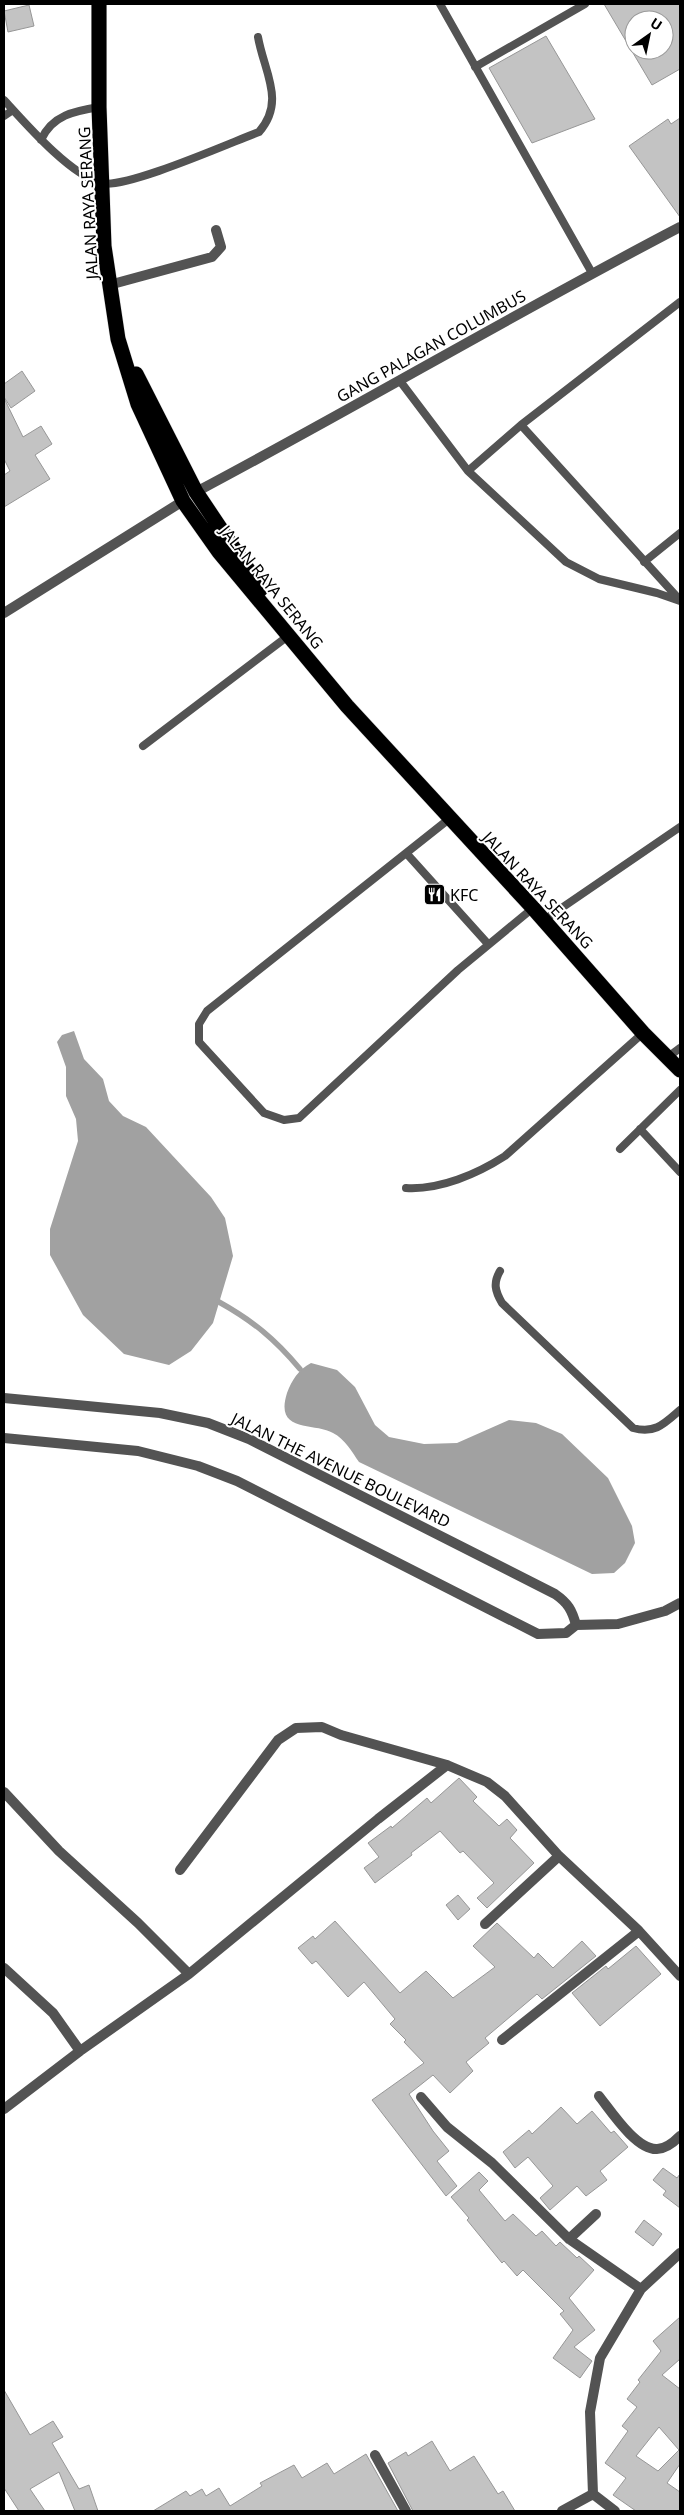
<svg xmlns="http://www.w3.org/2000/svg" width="684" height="2515" viewBox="0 0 684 2515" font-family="'Noto Sans',sans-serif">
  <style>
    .water { fill: #a1a1a1 }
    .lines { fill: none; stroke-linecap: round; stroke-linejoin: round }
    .stream { stroke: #a1a1a1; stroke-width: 5.5 }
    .building { fill: #c3c3c3; stroke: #979797; fill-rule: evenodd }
    .highway-casing { stroke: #dbdbdb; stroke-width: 16 }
    .lane { stroke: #535353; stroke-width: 8 }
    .street { stroke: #535353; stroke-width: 10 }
    .highway { stroke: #000; stroke-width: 15 }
    .labels { text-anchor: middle; stroke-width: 4; stroke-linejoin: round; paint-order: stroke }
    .street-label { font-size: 16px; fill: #000; stroke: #fff }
    .poi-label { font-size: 16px; fill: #000; stroke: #fff; text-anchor: start }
  </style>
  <rect width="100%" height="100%" fill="#fff"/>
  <path class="water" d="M 74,1031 L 84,1059 L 103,1079 L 109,1101 L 123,1116 L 146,1127 L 211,1197 L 225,1218 L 233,1256 L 213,1323 L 191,1351 L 169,1365 L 124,1354 L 83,1315 L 50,1255 L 50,1229 L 78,1141 L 76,1119 L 66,1096 L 66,1067 L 57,1042 L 62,1035 Z
    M 311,1363 L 337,1370 L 355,1387 L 375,1425 L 389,1437 L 424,1444 L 457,1443 L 509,1420 L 536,1423 L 562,1434 L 608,1478 L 632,1526 L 635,1543 L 625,1563 L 614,1573 L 592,1574 L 359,1462 C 352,1452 345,1439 333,1433 C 315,1422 274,1434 287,1393 C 292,1380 298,1370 311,1363 Z"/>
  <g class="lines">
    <path class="stream" d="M 219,1302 C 253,1321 275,1339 300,1369"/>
  </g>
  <path class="building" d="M 604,4 L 680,4 L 680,69 L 652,85 ZM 634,20 L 664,20 L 664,50 L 634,50 Z
    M 29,5 L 34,26 L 8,32 L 4,11 Z
    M 546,36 L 595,119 L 532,143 L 489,68 Z
    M 680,118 L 680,217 L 629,146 L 668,119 L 671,124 Z
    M 22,371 L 35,391 L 11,408 L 4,397 L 4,384 Z
    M 4,398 L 23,437 L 41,426 L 52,444 L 35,455 L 50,479 L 4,507 L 4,475 L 10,471 L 4,459 Z
    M 459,1778 L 477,1797 L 473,1801 L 499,1826 L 507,1819 L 517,1830 L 510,1838 L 534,1863 L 487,1908 L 477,1898 L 494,1883 L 463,1851 L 460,1853 L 440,1831 L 411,1853 L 412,1855 L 375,1883 L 364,1868 L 379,1857 L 368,1843 L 391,1826 L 392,1828 L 427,1798 L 431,1803 Z
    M 458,1895 L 470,1909 L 458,1920 L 446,1905 Z
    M 335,1921 L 400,1993 L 426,1971 L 453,1998 L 495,1967 L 473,1946 L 497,1923 L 534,1958 L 538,1953 L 553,1968 L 582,1941 L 596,1956 L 542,1999 L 537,1994 L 485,2038 L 489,2043 L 466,2062 L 473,2071 L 450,2093 L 433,2075 L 409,2094 L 433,2131 L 449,2151 L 437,2161 L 457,2186 L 446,2196 L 372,2100 L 424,2063 L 404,2042 L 406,2040 L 390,2024 L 395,2019 L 364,1982 L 348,1997 L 316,1961 L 312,1964 L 298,1948 L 313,1936 L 315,1939 Z
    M 636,1946 L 661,1974 L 600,2026 L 572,1993 L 606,1966 L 608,1969 Z
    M 561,2107 L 577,2124 L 592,2111 L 611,2133 L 614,2131 L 628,2147 L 600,2171 L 607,2180 L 586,2196 L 577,2186 L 550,2210 L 540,2198 L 553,2186 L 528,2157 L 515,2168 L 503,2152 L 529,2130 L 532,2134 Z
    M 663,2168 L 677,2178 L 680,2174 L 680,2208 L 663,2195 L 666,2191 L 653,2180 Z
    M 479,2172 L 488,2181 L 479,2190 L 505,2221 L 513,2214 L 536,2236 L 542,2231 L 556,2246 L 560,2242 L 577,2258 L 579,2256 L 594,2270 L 569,2298 L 595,2330 L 574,2347 L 592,2361 L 580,2378 L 553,2358 L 573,2330 L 560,2314 L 564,2311 L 523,2270 L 517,2276 L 504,2261 L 502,2263 L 467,2220 L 469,2218 L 451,2197 Z
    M 644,2220 L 662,2234 L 653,2246 L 635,2232 Z
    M 680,2317 L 680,2359 L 662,2375 L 680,2389 L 680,2464 L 667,2483 L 680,2492 L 680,2511 L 636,2511 L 613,2495 L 626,2478 L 605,2463 L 628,2431 L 622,2426 L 637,2407 L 627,2399 L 640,2382 L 638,2380 L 661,2351 L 653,2341 ZM 659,2427 L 679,2450 L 658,2471 L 636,2456 Z
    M 4,2390 L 30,2435 L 53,2421 L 63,2437 L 52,2443 L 79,2489 L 89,2485 L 98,2511 L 75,2511 L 59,2472 L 30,2489 L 45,2511 L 19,2511 L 4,2488 Z
    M 432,2441 L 450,2471 L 474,2456 L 498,2494 L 503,2491 L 515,2511 L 413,2511 L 388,2463 L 406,2452 L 408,2456 Z
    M 366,2454 L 398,2511 L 153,2511 L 186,2491 L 190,2496 L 202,2489 L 206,2496 L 219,2488 L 230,2506 L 262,2486 L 260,2483 L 294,2465 L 302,2478 L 327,2463 L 334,2474 Z"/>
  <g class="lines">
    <defs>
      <path id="highway" d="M 99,4 L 99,107 L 104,246 L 118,339 L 138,404 L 183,501 L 219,552 L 347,706 L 533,908 L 643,1033 L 680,1070
        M 136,374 L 196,492 L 261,589"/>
    </defs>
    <use href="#highway" class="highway-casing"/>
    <path class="lane" d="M 440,4 L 592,273
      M 475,67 L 585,4
      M 4,100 C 26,124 69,174 101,183 C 124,190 232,142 259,132 C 286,101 264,72 258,37
      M 4,116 L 13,110
      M 41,140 C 52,115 75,111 99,107
      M 400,381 L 468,471 L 566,562 L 599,579 L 657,593 L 680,601
      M 521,425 L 678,598
      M 468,471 L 521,425 L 680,302
      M 644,562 L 680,533
      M 143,746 L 288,636
      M 449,819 L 207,1011 L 199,1024 L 199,1042 L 264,1113 L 284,1120 L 299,1118 L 458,970 L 533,908
      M 407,854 L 488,944
      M 544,920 L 680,827
      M 668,1057 L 680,1048
      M 640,1129 L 680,1172
      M 620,1149 L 680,1090
      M 406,1188 C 440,1190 477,1174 505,1156 L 643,1033
      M 500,1271 C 493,1283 495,1291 502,1303 L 633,1428 C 655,1434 664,1424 680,1410"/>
    <path class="street" d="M 109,285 L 212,257 L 221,247 L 216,230
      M 196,492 C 358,406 517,312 680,227
      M 4,613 L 183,501
      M 4,1398 L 160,1413 L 208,1423 L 249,1439 L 555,1594 C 568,1603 572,1610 576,1625
      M 4,1438 L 138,1451 L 198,1466 L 237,1481 L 538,1634 L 566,1633 L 576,1625 L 618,1624 L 665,1611 L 680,1603
      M 4,1792 L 59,1851 L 138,1923 L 189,1974
      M 180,1870 L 278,1740 L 296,1728 L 322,1727 L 341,1735 L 447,1765 L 487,1782 L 505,1796 L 559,1856 L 639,1931 L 680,1976
      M 485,1924 L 559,1856
      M 4,1968 L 53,2013 L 80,2051
      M 502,2040 L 639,1931
      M 599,2096 C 611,2111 636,2150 657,2149 C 666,2149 674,2142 680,2136
      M 421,2097 L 447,2127 L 492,2163 L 569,2239 L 641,2289
      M 4,2109 L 80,2051 L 189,1974 L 378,1819 L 447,1765
      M 569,2239 L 596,2214
      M 375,2455 L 406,2511
      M 562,2511 L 593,2494
      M 615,2511 L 593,2494 L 590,2412 L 600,2358 L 641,2289 L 680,2253"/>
    <use href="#highway" class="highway"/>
  </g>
  <defs>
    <symbol id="restaurant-square" viewBox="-11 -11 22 22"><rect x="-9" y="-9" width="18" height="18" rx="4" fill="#000" stroke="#fff"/><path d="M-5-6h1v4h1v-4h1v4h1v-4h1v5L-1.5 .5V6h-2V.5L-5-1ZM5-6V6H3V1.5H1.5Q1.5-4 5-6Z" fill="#fff"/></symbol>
  </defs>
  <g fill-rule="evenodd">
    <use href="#restaurant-square" x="422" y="882" width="25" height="25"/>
  </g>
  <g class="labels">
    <g class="street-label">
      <text transform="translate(88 203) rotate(-93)" y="6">JALAN RAYA SERANG</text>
      <text transform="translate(431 346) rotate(-29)" y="6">GANG PALAGAN COLUMBUS</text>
      <text transform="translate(272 587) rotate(51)" y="6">JALAN RAYA SERANG</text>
      <text transform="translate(538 890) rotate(47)" y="6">JALAN RAYA SERANG</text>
      <text transform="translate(341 1470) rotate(26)" y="6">JALAN THE AVENUE BOULEVARD</text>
    </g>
    <g class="poi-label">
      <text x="450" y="901">KFC</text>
    </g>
  </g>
  <rect width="684" height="2515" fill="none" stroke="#000000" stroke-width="10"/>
  <g transform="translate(649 35) rotate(33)"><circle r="24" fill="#ffffff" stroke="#999999"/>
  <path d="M0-4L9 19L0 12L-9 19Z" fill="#000000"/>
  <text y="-8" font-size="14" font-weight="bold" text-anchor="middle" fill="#000000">U</text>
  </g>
</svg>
